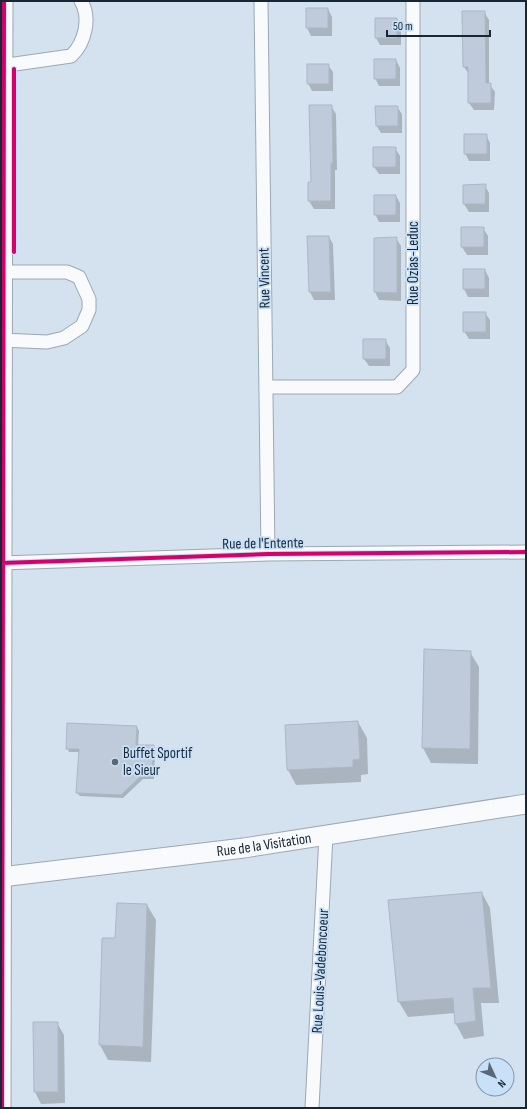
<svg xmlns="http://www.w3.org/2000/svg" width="527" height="1109" viewBox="0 0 527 1109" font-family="'Sofia Sans Condensed',sans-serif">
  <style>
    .shadow { fill: #0003 }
    .building { fill: #bfcada; stroke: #adb7c5 }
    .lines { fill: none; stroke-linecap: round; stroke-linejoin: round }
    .minor-casing { stroke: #9ba8b5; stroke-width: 15 }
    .tertiary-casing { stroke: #9ba8b5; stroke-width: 19 }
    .secondary-casing { stroke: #9ba8b5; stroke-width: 21 }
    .minor { stroke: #f9fafc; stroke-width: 13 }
    .tertiary { stroke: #f9fafc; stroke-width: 17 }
    .secondary { stroke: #f9fafc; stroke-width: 19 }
    .cycleway-casing { stroke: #c9e1f8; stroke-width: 6 }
    .cycleway { stroke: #d6006c; stroke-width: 4 }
    .poi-dot { fill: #596876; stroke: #c9e1f8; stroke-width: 1.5 }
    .labels { text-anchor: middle; stroke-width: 3.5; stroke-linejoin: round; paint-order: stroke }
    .street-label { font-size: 15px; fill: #172735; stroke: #c9e1f8 }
    .poi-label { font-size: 15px; fill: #172735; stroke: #c9e1f8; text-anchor: start }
  </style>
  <rect width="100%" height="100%" fill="#d4e1ee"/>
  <path class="shadow" d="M 328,9 L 332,17 L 332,36 L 311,36 L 307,28 Z
    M 484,12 L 489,20 L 489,84 L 495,92 L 494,110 L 474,110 L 469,103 L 469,74 L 464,67 Z
    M 397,19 L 401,27 L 401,45 L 380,45 L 376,38 Z
    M 396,60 L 400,68 L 400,86 L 379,86 L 375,78 Z
    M 328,65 L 333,72 L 333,91 L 312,91 L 308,83 Z
    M 331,106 L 336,114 L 337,170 L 335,170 L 335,209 L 314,209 L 309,201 L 309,183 L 312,183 Z
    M 397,107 L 402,114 L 402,133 L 381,133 L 376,125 Z
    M 486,135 L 490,143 L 490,161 L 469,161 L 465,153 Z
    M 395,148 L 400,156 L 400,174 L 379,174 L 374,167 Z
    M 464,186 L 485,186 L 489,193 L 489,212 L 469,212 L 464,204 Z
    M 396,196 L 400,203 L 400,222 L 379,222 L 375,214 Z
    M 483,228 L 488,236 L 488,255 L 467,255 L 462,247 Z
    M 329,237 L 333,244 L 335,300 L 314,300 L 310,292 Z
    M 396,238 L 401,246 L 401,301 L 379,300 L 375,292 Z
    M 464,270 L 485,270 L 489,278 L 489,297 L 468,297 L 464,289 Z
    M 485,313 L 490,320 L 490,339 L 469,339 L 464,331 Z
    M 385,340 L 390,348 L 390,366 L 369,366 L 364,359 Z
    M 425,650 L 470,652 L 479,667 L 478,764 L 431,763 L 423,748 Z
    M 358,722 L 367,738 L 368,774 L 361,775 L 361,782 L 296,785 L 288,770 Z
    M 137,727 L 139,731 L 138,746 L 153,746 L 155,750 L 154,779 L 143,779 L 123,798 L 80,796 L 77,793 L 79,752 L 69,752 L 67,748 Z
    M 482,893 L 490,908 L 499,1003 L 481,1003 L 484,1036 L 464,1039 L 456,1024 L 455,1013 L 408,1017 L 399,1002 L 389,901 Z
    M 147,905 L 156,920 L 151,1062 L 108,1060 L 100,1045 L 116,939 Z
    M 57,1023 L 64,1035 L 65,1103 L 41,1104 L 35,1092 Z"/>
  <path class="building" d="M 306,8 L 328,8 L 328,28 L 306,28 Z
    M 462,11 L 485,11 L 486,83 L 491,83 L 491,103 L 468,103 L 468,67 L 463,67 Z
    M 375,18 L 397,18 L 397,38 L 375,38 Z
    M 374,59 L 396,59 L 396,79 L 374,79 Z
    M 307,64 L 329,64 L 329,84 L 307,84 Z
    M 309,105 L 332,105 L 333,163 L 331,163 L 331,201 L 308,201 L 308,182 L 311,182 Z
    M 375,106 L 398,106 L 398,126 L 376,126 Z
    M 464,134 L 487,134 L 487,154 L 464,154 Z
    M 373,147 L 396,147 L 396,167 L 373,167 Z
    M 486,184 L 485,204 L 463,204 L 463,185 Z
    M 374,195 L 396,195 L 396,215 L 374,215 Z
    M 461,227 L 484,227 L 484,247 L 461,247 Z
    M 307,236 L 329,236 L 331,292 L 309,292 Z
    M 397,237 L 397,293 L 374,292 L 374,238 Z
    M 463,269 L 485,269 L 485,289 L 463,289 Z
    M 463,312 L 486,312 L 486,332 L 463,332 Z
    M 363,339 L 386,339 L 386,359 L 363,359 Z
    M 424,649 L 471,651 L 470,749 L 422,748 Z
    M 358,721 L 360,759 L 353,760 L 353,767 L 287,770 L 285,725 Z
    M 67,723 L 137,726 L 136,745 L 154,745 L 152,776 L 141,776 L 121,795 L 76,793 L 79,749 L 66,749 Z
    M 482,892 L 491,988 L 473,988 L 476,1021 L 455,1024 L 453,998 L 398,1002 L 388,900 Z
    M 117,903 L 147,904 L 143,1047 L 99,1045 L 102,938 L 115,938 Z
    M 33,1022 L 58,1022 L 58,1092 L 34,1092 Z"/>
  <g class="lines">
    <defs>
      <path id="minor" d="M 261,1 L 268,554
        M 1,66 L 71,56 C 85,43 91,18 81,1
        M 1,340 L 47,342 L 64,338 L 82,326 L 89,310 L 89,299 L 79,277 L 67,272 L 4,272
        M 266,387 L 397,387 L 413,370 L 413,1
        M 1,563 L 268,554 L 526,552
        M 312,1108 L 326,835"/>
      <path id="tertiary" d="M 2,1108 L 4,1"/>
      <g id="secondary">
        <path id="s1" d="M 1,877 L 244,848 L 526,804"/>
      </g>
    </defs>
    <use href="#minor" class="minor-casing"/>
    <use href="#tertiary" class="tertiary-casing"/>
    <use href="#secondary" class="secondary-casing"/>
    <use href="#minor" class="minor"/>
    <use href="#tertiary" class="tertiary"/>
    <use href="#secondary" class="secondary"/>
    <defs>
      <path id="cycleway" d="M 14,69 L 14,252
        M 1,563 L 268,554 L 526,552
        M 2,1108 L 4,1"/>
    </defs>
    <use href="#cycleway" class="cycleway-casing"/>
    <use href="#cycleway" class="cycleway"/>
  </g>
  <circle class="poi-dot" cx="115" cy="762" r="4"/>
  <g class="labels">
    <g class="street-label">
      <text transform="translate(413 263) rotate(-90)" y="5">Rue Ozias-Leduc</text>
      <text transform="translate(264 278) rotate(-91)" y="5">Rue Vincent</text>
      <text transform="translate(263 543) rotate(-1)" y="5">Rue de l'Entente</text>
      <text dy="5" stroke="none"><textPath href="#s1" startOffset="265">Rue de la Visitation</textPath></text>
      <text transform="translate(320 971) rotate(-87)" y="5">Rue Louis-Vadeboncoeur</text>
    </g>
    <g class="poi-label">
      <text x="123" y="758">Buffet Sportif<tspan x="123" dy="17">le Sieur</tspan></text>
    </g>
  </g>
  <rect width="527" height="1109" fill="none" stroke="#172735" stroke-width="4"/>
  <g transform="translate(495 1077) rotate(134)"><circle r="19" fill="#c9e1f8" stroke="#8297aa"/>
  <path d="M0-3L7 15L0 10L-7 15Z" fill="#596876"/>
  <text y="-6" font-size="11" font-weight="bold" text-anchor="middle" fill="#172735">N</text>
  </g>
  <path d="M387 30v6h103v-6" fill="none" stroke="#172735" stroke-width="2"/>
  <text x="393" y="30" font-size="12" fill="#172735" stroke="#c9e1f8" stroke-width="3" paint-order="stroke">50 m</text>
</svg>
